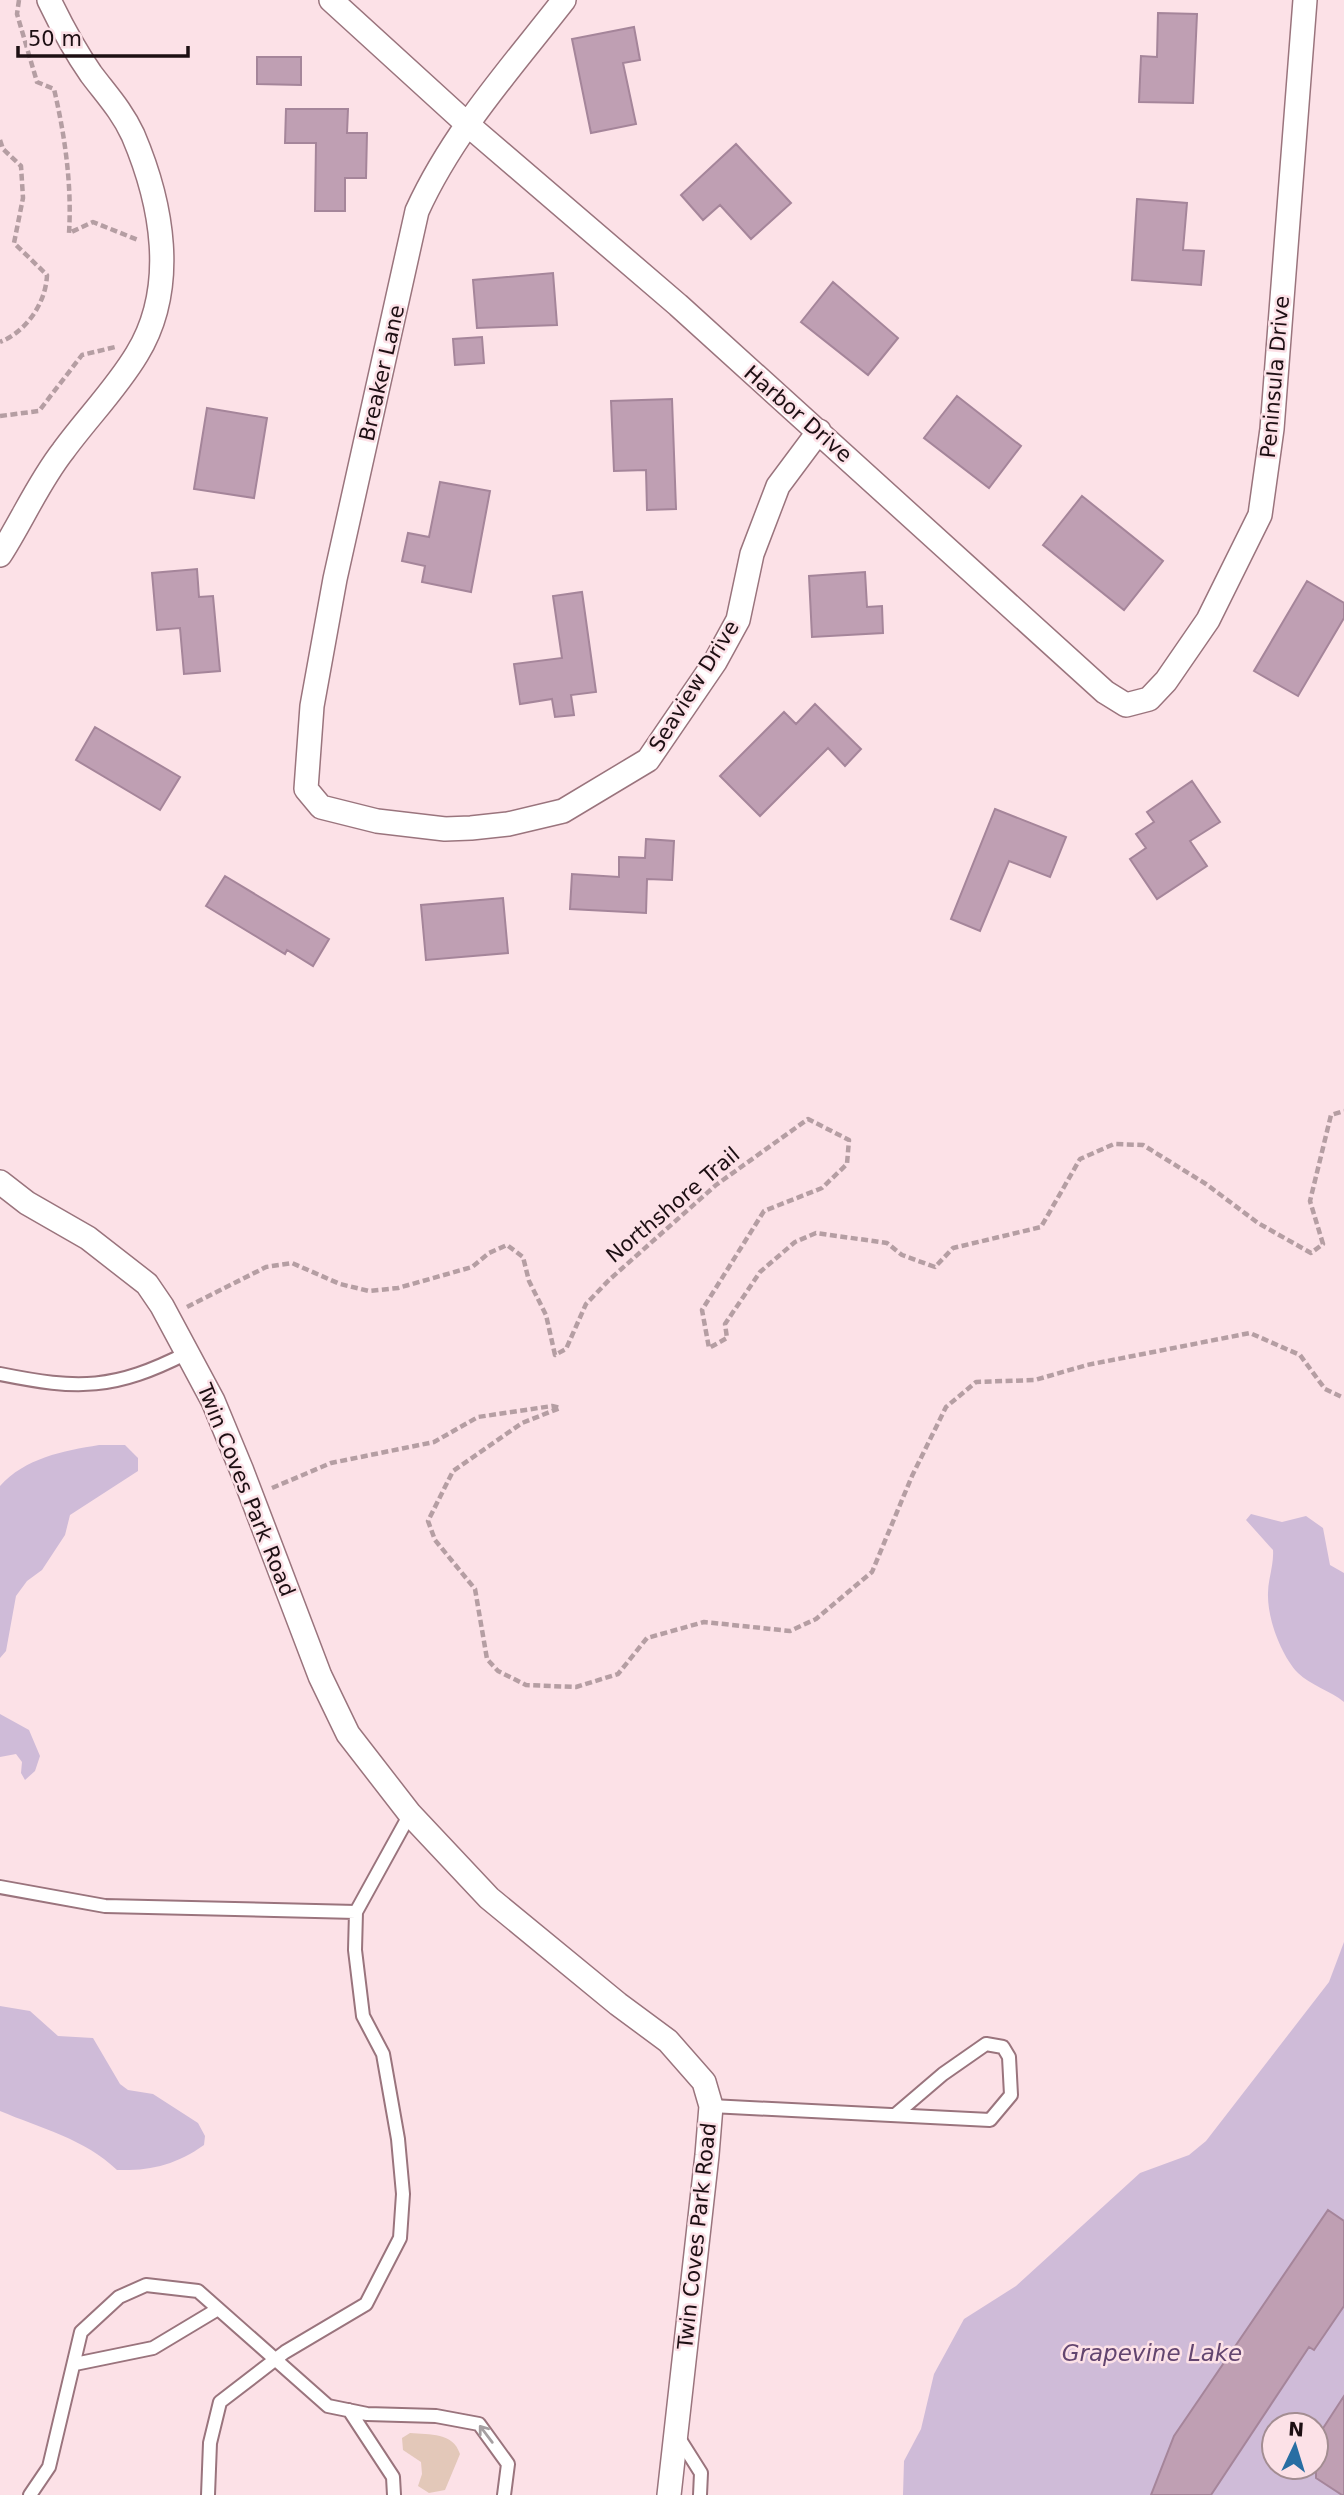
<svg xmlns="http://www.w3.org/2000/svg" width="1344" height="2495" viewBox="0 0 1344 2495" font-family="'DejaVu Sans',sans-serif">
  <style>
    .green { fill: #e3c8b9 }
    .water { fill: #cfbbd8; fill-rule: evenodd }
    .building { fill: #bf9fb3; stroke: #a5859a; stroke-width: 2 }
    .lines { fill: none; stroke-linecap: round; stroke-linejoin: round }
    .lane-casing { stroke: #9a747d; stroke-width: 16 }
    .street-casing { stroke: #9a747d; stroke-width: 26 }
    .path { stroke: #b59ea3; stroke-width: 4.5; stroke-dasharray: 7 3.5; stroke-linecap: butt }
    .lane { stroke: #fff; stroke-width: 12 }
    .street { stroke: #fff; stroke-width: 23 }
    .oneway { stroke: #a59fa1 }
    .labels { text-anchor: middle; stroke-width: 5; stroke-linejoin: round; paint-order: stroke }
    .street-label { font-size: 21px; fill: #1d0f13; stroke: #fce1e7 }
    .water-label { font-size: 23px; font-style: italic; fill: #63456f; stroke: #fce1e7 }
  </style>
  <rect width="100%" height="100%" fill="#fce1e7"/>
  <path class="green" d="M 410,2433 C 430,2435 453,2432 460,2454 L 445,2490 L 429,2493 L 418,2486 L 422,2474 L 421,2462 L 403,2450 L 402,2438 Z"/>
  <path class="water" d="M 99,1445 L 125,1445 L 138,1458 L 138,1471 L 70,1515 L 65,1535 L 42,1570 L 27,1581 L 16,1596 L 6,1651 L 0,1658 L 0,1486 C 25,1458 63,1451 99,1445 Z
    M 1251,1514 L 1282,1522 L 1306,1516 L 1323,1528 L 1330,1565 L 1344,1573 L 1344,1702 C 1331,1691 1310,1685 1298,1673 C 1281,1655 1267,1618 1268,1593 C 1268,1579 1274,1565 1273,1550 L 1246,1520 Z
    M 0,1714 L 29,1730 L 40,1756 L 35,1771 L 25,1780 L 21,1773 L 22,1762 L 16,1754 L 0,1757 Z
    M 1344,1942 L 1344,2495 L 903,2495 L 904,2461 L 921,2429 L 934,2374 L 964,2319 L 1016,2286 L 1140,2173 L 1189,2155 L 1206,2141 L 1329,1982 ZM 1274,2425 L 1316,2425 L 1316,2467 L 1274,2467 Z
    M 0,2006 L 30,2011 L 58,2036 L 93,2038 L 120,2084 L 128,2090 L 153,2094 L 198,2123 L 205,2136 L 204,2145 C 176,2165 150,2171 117,2170 C 85,2139 40,2128 0,2111 Z"/>
  <path class="building" d="M 1158,13 L 1197,14 L 1193,103 L 1139,102 L 1141,56 L 1157,57 Z
    M 634,27 L 640,60 L 623,63 L 636,124 L 591,133 L 572,39 Z
    M 257,57 L 301,57 L 301,85 L 257,84 Z
    M 286,109 L 348,109 L 347,133 L 367,133 L 366,178 L 345,178 L 345,211 L 315,211 L 316,143 L 285,143 Z
    M 736,144 L 791,203 L 751,239 L 720,205 L 703,220 L 681,195 Z
    M 1137,199 L 1187,203 L 1183,250 L 1204,251 L 1201,285 L 1132,280 Z
    M 553,273 L 557,325 L 477,328 L 473,280 Z
    M 833,282 L 898,338 L 868,375 L 801,322 Z
    M 482,337 L 484,363 L 455,365 L 453,339 Z
    M 957,396 L 1021,446 L 989,488 L 924,438 Z
    M 672,399 L 676,509 L 647,510 L 646,470 L 614,471 L 611,401 Z
    M 207,408 L 267,418 L 254,498 L 194,489 Z
    M 440,482 L 490,491 L 471,592 L 422,582 L 425,566 L 402,561 L 408,533 L 429,537 Z
    M 1082,496 L 1163,561 L 1124,610 L 1043,545 Z
    M 197,569 L 199,597 L 213,596 L 220,671 L 184,674 L 180,628 L 157,630 L 152,573 Z
    M 865,572 L 867,607 L 882,606 L 883,633 L 812,637 L 809,576 Z
    M 1307,581 L 1344,603 L 1344,618 L 1298,696 L 1254,671 Z
    M 582,592 L 596,692 L 571,695 L 574,715 L 555,717 L 552,699 L 520,704 L 514,664 L 562,658 L 553,596 Z
    M 815,704 L 861,749 L 845,766 L 828,748 L 760,816 L 720,776 L 784,712 L 796,724 Z
    M 95,727 L 180,777 L 160,810 L 76,760 Z
    M 1192,781 L 1220,822 L 1190,841 L 1207,866 L 1157,899 L 1130,859 L 1146,848 L 1136,834 L 1154,822 L 1147,812 Z
    M 995,809 L 1066,837 L 1050,877 L 1009,861 L 980,931 L 951,919 Z
    M 646,839 L 674,841 L 672,880 L 647,879 L 646,913 L 570,909 L 572,874 L 619,877 L 619,857 L 645,858 Z
    M 225,876 L 329,939 L 313,966 L 287,950 L 285,954 L 206,906 Z
    M 503,898 L 508,953 L 426,960 L 421,905 Z
    M 1328,2210 L 1344,2221 L 1344,2306 L 1314,2350 L 1309,2347 L 1211,2495 L 1151,2495 L 1174,2436 Z
    M 1344,2396 L 1344,2495 L 1342,2495 L 1316,2478 L 1316,2439 Z"/>
  <g class="lines">
    <defs>
      <path id="lane" d="M 0,1374 C 79,1390 114,1390 187,1353
        M 0,1887 L 105,1906 L 356,1912
        M 711,2106 L 990,2120 L 1011,2095 L 1009,2057 L 1003,2047 L 986,2044 L 943,2074 L 895,2115
        M 75,2364 L 153,2348 L 218,2309
        M 349,2410 L 393,2477 L 394,2495
        M 677,2435 L 701,2473 L 700,2495
        M 30,2495 L 49,2467 L 81,2332 L 119,2297 L 146,2285 L 198,2291 L 328,2406 L 367,2414 L 436,2416 L 479,2424 L 508,2464 L 504,2495
        M 208,2495 L 210,2443 L 220,2402 L 285,2352 L 366,2304 L 400,2238 L 403,2194 L 398,2139 L 383,2054 L 363,2016 L 355,1950 L 356,1912 L 410,1814"/>
      <path id="street" d="M 331,0 L 467,124 L 678,305 L 1105,692 L 1126,705 L 1149,699 L 1166,681 L 1208,620 L 1260,515 L 1272,429 L 1305,0
        M 564,0 C 511,68 453,132 417,211 L 335,579 L 312,706 L 306,789 L 321,807 L 377,821 L 445,829 L 471,828 L 508,824 L 563,811 L 648,760 L 715,662 L 738,620 L 752,554 L 778,486 L 819,431
        M 0,555 C 22,521 38,483 63,451 C 87,418 116,389 137,354 C 178,287 162,203 133,135 C 122,111 106,94 91,74 C 75,51 61,25 49,0
        M 0,1182 L 27,1203 L 88,1238 L 147,1284 L 162,1306 L 213,1401 L 242,1471 L 320,1676 L 348,1734 L 410,1814 L 489,1898 L 618,2004 L 668,2041 L 704,2082 L 711,2106 L 707,2155 L 669,2495"/>
    </defs>
    <use href="#lane" class="lane-casing"/>
    <use href="#street" class="street-casing"/>
    <path class="path" d="M 19,0 L 17,14 L 37,82 L 54,89 C 65,136 72,185 69,233 L 93,222 L 138,240
      M 0,140 L 3,149 L 21,166 L 23,198 L 14,243 L 47,275 C 46,303 26,332 0,342
      M 0,416 L 39,411 L 82,355 L 115,347
      M 187,1307 L 266,1267 L 292,1263 L 340,1284 L 369,1291 L 398,1288 L 472,1267 L 489,1253 L 507,1245 L 523,1257 L 529,1281 L 546,1315 L 555,1355 L 566,1349 L 586,1304 L 609,1280 L 716,1185 L 808,1119 L 849,1140 L 847,1164 L 822,1188 L 764,1211 L 702,1310 L 709,1348 L 727,1338 L 725,1324 L 760,1272 L 795,1242 L 816,1233 L 887,1243 L 902,1255 L 935,1267 L 953,1248 L 1041,1227 L 1080,1159 L 1114,1144 L 1143,1145 L 1206,1184 L 1258,1223 L 1311,1253 L 1323,1244 L 1310,1201 L 1331,1115 L 1344,1111
      M 272,1488 L 331,1463 L 434,1442 L 478,1417 L 552,1406 L 560,1408 L 522,1423 L 453,1471 L 428,1521 L 435,1540 L 475,1589 L 487,1659 L 498,1671 L 526,1685 L 576,1687 L 618,1674 L 647,1638 L 704,1622 L 790,1631 L 816,1619 L 872,1572 L 912,1476 L 946,1407 L 976,1382 L 1035,1380 L 1087,1365 L 1250,1333 L 1300,1355 L 1325,1389 L 1344,1398"/>
    <use href="#lane" class="lane"/>
    <use href="#street" class="street"/>
  </g>
  <defs><path id="oneway-shaft" d="M-6 0H5M1.5-3L5.5 0L1.5 3" fill="none" stroke-width="1.6" stroke-linecap="round" stroke-linejoin="round" transform="scale(1.75)"/></defs>
  <use class="oneway" href="#oneway-shaft" transform="translate(486 2434) rotate(-127)"/>
  <g class="labels">
    <g class="street-label">
      <text transform="translate(382 373) rotate(-77)" y="7">Breaker Lane</text>
      <text transform="translate(1275 377) rotate(-85)" y="7">Peninsula Drive</text>
      <text transform="translate(798 414) rotate(41)" y="7">Harbor Drive</text>
      <text transform="translate(694 686) rotate(-58)" y="7">Seaview Drive</text>
      <text transform="translate(673 1205) rotate(-40)" y="7">Northshore Trail</text>
      <text transform="translate(246 1490) rotate(68)" y="7">Twin Coves Park Road</text>
      <text transform="translate(697 2236) rotate(-84)" y="7">Twin Coves Park Road</text>
    </g>
    <g class="water-label">
      <text x="1152" y="2361">Grapevine Lake</text>
    </g>
  </g>
  <g transform="translate(1295 2446) rotate(4)"><circle r="33" fill="#fce1e7" stroke="#a38d92" stroke-width="2"/>
  <path d="M0-5L12 26L0 18L-12 26Z" fill="#286ea3"/>
  <text y="-10" font-size="19" font-weight="bold" text-anchor="middle" fill="#1d0f13">N</text>
  </g>
  <path d="M18 46v10h170v-10" fill="none" stroke="#1d0f13" stroke-width="3.5"/>
  <text x="28" y="46" font-size="21" fill="#1d0f13" stroke="#fce1e7" stroke-width="5" paint-order="stroke">50 m</text>
</svg>
